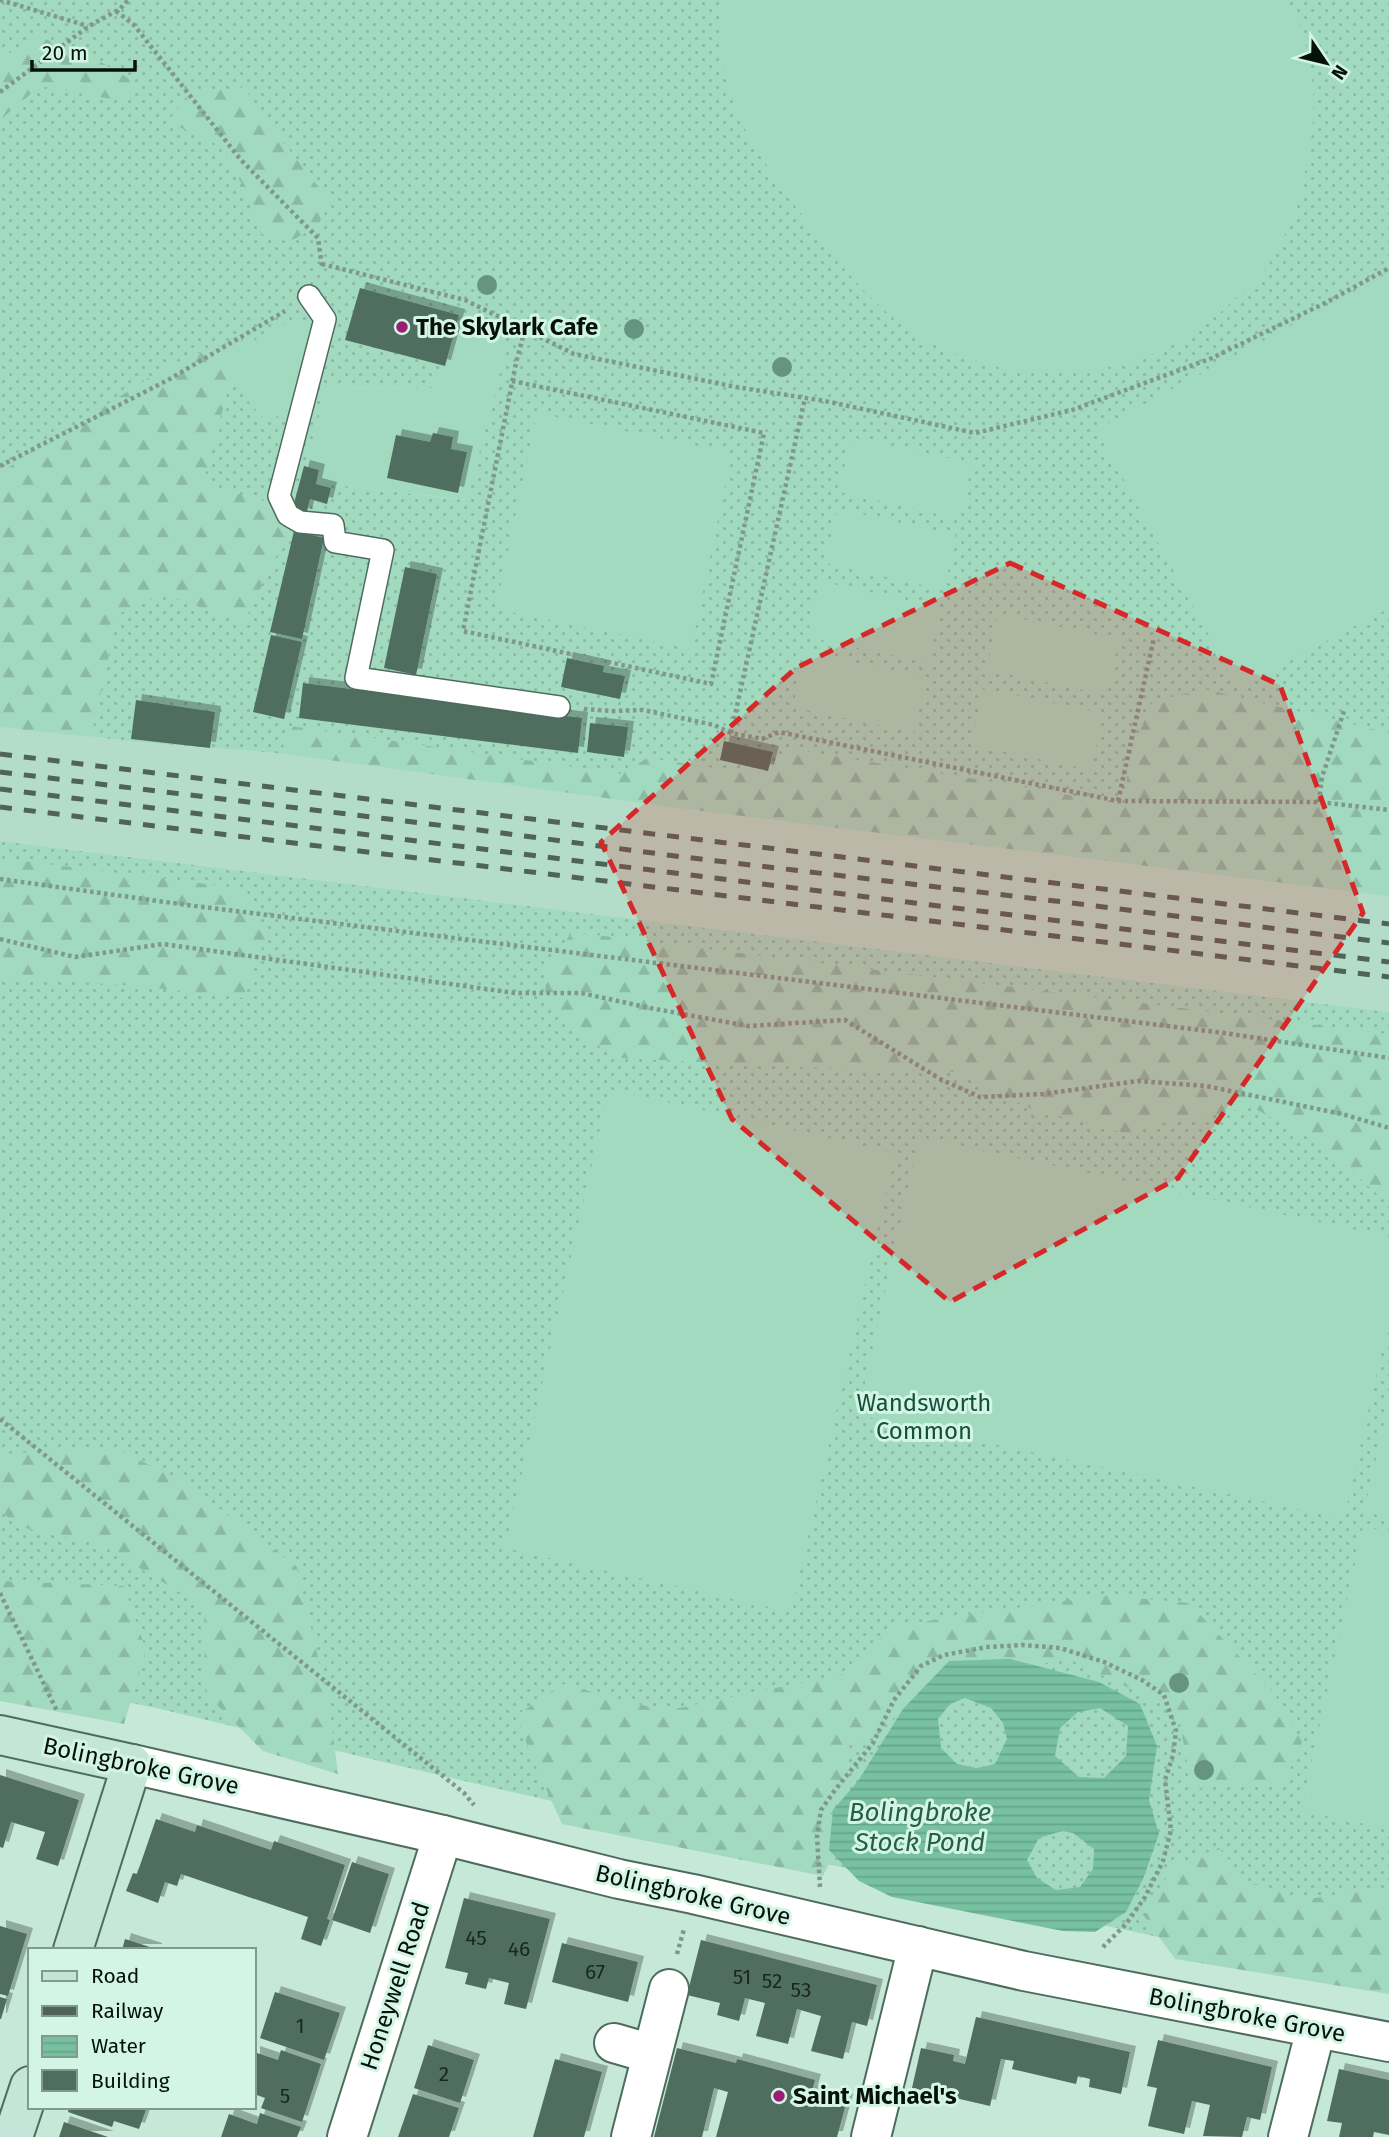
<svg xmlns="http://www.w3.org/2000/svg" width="1389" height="2137" viewBox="0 0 1389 2137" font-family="'Fira Sans',sans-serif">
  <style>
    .built { fill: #b4ddc9 }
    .grass { fill: url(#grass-dots); fill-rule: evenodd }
    .forest { fill: url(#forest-firs) }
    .garden { fill: #a2dac0 }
    .water { fill: url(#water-rules); fill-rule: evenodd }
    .building { fill: #506e60; filter: url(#shadow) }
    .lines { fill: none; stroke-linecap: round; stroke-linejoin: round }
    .service-casing { stroke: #4e6c5e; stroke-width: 24 }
    .minor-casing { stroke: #4e6c5e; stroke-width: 42 }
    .tertiary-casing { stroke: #4e6c5e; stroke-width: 42 }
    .secondary-casing { stroke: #4e6c5e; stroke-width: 42 }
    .path { stroke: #7f988c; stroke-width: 4.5; stroke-dasharray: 3.5 3.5; stroke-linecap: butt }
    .service { stroke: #fff; stroke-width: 21 }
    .minor { stroke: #fff; stroke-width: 38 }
    .tertiary { stroke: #fff; stroke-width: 38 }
    .secondary { stroke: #c3e6d9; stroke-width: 38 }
    .rail { stroke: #4f635a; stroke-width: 5; stroke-dasharray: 12 12; stroke-linecap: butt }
    .tree { fill: #659481 }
    .marked { fill: #d62828; fill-opacity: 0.2; stroke: #d62828; stroke-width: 5; stroke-dasharray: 14 9; stroke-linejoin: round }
    .poi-dot { fill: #9b1d74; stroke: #d3f5e5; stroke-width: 2.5 }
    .labels { text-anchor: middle; stroke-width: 6; stroke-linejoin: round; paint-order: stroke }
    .number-label { font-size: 21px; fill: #182821 }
    .poi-label { font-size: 24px; font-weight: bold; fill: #06110c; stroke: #d3f5e5; text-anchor: start }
    .park-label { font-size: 24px; fill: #15503a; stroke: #d3f5e5 }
    .street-label { font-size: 24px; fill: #06110c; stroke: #d3f5e5 }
    .water-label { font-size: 26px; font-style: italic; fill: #265e48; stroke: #d3f5e5 }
  </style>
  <defs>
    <pattern id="grass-dots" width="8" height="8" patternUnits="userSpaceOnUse" patternTransform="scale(1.75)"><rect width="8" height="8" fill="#a2dac0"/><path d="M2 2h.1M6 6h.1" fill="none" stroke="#8abaa4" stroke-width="1.8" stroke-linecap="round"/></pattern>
    <pattern id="forest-firs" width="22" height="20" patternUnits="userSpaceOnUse" patternTransform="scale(1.75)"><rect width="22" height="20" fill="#a2dac0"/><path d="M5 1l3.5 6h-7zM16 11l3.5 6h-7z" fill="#8abaa4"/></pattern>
    <pattern id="water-rules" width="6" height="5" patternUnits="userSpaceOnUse" patternTransform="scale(1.75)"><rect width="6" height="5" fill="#77c0a0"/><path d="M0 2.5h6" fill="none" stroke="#65a489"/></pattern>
    <filter id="shadow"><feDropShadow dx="6" dy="-6" stdDeviation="0" flood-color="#0004"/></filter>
  </defs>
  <rect width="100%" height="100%" fill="#c6e8d8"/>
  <path class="built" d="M 0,725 L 136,742 L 1389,841 L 1389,1012 L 0,841 Z"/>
  <path class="grass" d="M 0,0 L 1389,0 L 1389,841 L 136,742 L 0,725 ZM 461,330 L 466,500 L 302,481 L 327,387 L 432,388 Z
    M 0,841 L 1389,1012 L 1389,1984 L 1355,1979 L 986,1900 L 464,1781 L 156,1708 L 0,1677 Z"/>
  <path class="forest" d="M 35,35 L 96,59 L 143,87 L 117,100 L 40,86 L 0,120 L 0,60 Z
    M 244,87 L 272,128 L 331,203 L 316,227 L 289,242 L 261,234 L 248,195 L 220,146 L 168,122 L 189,93 Z
    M 242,337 L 203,484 L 276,504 L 290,528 L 244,622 L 163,594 L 118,614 L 91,737 L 0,727 L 0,473 L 169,365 Z
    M 1204,689 L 1389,733 L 1389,896 L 686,809 L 278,753 L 290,726 L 622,774 L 647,758 L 757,774 L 797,750 L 1018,786 L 1124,805 L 1129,759 L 1152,702 Z
    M 0,858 L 246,889 L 266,937 L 244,998 L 138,986 L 0,977 Z
    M 572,932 L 1389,1034 L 1389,1195 L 1378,1195 L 1325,1147 L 1252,1107 L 1125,1133 L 1032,1109 L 953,1072 L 823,1068 L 621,1058 L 569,1029 L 544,1002 L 548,966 Z
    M 115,1448 L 184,1482 L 297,1567 L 329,1705 L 338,1774 L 263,1751 L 205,1693 L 204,1607 L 101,1545 L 16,1526 L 0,1509 L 0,1462 L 2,1454 Z
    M 0,1581 L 124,1586 L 146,1650 L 124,1724 L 0,1701 Z
    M 1104,1595 L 1189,1603 L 1274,1693 L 1302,1742 L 1283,1784 L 1226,1784 L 1192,1790 L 1178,1712 L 1069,1659 L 968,1676 L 847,1747 L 852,1816 L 823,1876 L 562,1824 L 531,1756 L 517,1715 L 562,1684 L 665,1711 L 843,1674 L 894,1626 Z
    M 1219,1848 L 1247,1881 L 1304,1900 L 1367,1889 L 1389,1890 L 1389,1994 L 1175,1959 L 1144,1916 L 1173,1866 Z"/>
  <path class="garden" d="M 720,0 L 1288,0 C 1313,44 1319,102 1309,152 C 1302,195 1288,241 1260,276 C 1254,283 1247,288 1240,294 C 1220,314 1197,333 1171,346 C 1099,382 1003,382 931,343 C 876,314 840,264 802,215 C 749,144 714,93 720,0 Z
    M 1389,273 L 1389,608 L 1238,688 L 1096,430 Z
    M 292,320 L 314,324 L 298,403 L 267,423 L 215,362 Z
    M 461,329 L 507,346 L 467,500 L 301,481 L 327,387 L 432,388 Z
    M 537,413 L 732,453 L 691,649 L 496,609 Z
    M 851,437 L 972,463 L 960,519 L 839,492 Z
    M 837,509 L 956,535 L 944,590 L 825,563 Z
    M 820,581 L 941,608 L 929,663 L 807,637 Z
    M 998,614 L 1119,639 L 1107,695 L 987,670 Z
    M 805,652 L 926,677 L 914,733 L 793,707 Z
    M 983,689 L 1103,713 L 1091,770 L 971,745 Z
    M 609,1089 L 895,1153 L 791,1612 L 505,1548 Z
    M 919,1137 L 1389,1237 L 1389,1318 L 1344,1519 L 858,1415 Z
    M 1389,1401 L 1389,1517 L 1364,1512 Z
    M 1363,1526 L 1389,1532 L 1389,1829 L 1301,1811 Z"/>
  <path class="water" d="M 1010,1659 L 1099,1682 L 1140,1704 L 1157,1746 L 1149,1800 L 1159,1834 L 1143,1879 L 1126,1912 L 1095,1932 L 1063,1931 L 892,1897 L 859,1881 L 829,1850 L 833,1810 L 858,1781 L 903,1709 L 949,1661 ZM 965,1698 L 991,1708 L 1003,1723 L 1007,1739 L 995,1764 L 977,1768 L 957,1764 L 941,1748 L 938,1719 L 950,1704 ZM 1100,1708 L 1128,1726 L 1126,1756 L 1104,1778 L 1079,1777 L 1055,1756 L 1060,1728 L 1078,1712 ZM 1062,1831 L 1073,1833 L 1094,1849 L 1093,1869 L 1080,1887 L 1056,1890 L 1037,1878 L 1027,1860 L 1039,1838 Z"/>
  <path class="building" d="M 360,288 L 459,315 L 445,366 L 345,340 Z
    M 433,433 L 453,437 L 451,449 L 467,452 L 458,493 L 387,478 L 396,435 L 430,442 Z
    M 304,466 L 319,470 L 316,484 L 331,488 L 327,504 L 310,499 L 306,515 L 292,511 Z
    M 294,531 L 324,538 L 302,639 L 270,632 Z
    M 405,567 L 437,574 L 416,675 L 384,668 Z
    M 271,635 L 302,642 L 284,719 L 253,712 Z
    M 567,658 L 604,666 L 603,672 L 625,676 L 620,699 L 561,687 Z
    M 303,683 L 582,718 L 578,753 L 299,718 Z
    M 136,700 L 215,712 L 210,748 L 131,739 Z
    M 590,723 L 628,727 L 624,757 L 587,752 Z
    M 724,741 L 773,752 L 768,771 L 720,760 Z
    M 0,1775 L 79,1800 L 58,1866 L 36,1859 L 45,1832 L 11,1822 L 3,1848 L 0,1847 Z
    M 156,1819 L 195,1832 L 197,1825 L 271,1850 L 274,1841 L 345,1865 L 327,1919 L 330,1920 L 321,1946 L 301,1939 L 308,1917 L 181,1874 L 177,1886 L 165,1882 L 158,1903 L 126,1891 L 133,1873 L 137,1874 Z
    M 352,1862 L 389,1874 L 370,1933 L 332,1920 Z
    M 464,1898 L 550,1919 L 526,2009 L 504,2004 L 509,1983 L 489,1978 L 486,1989 L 465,1984 L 468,1973 L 445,1968 Z
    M 0,1926 L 27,1934 L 8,1996 L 0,1994 Z
    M 125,1939 L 156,1949 L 156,1950 L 122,1950 Z
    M 701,1940 L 877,1985 L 867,2026 L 852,2022 L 843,2059 L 811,2051 L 821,2016 L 797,2009 L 788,2044 L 756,2036 L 765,2003 L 745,1998 L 739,2021 L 717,2015 L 720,2003 L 687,1995 Z
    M 562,1943 L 638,1962 L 628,2002 L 552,1982 Z
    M 275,1992 L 340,2013 L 324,2060 L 260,2038 Z
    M 0,1997 L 7,1999 L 1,2019 L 0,2019 Z
    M 976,2017 L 1130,2052 L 1121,2094 L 1089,2087 L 1090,2079 L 1078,2076 L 1076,2084 L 1012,2069 L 1014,2061 L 1001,2059 L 990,2106 L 912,2088 L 921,2048 L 954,2055 L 953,2061 L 965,2064 Z
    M 1158,2040 L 1272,2067 L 1260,2120 L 1247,2117 L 1242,2137 L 1203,2136 L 1210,2105 L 1192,2101 L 1184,2134 L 1148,2126 L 1157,2088 L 1147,2086 Z
    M 428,2045 L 474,2060 L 460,2103 L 414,2088 Z
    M 677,2048 L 736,2063 L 737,2059 L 815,2080 L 812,2091 L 847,2100 L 837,2137 L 716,2137 L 728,2092 L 714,2088 L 702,2137 L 654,2137 Z
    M 281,2050 L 321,2064 L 302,2122 L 261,2108 L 265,2098 L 254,2094 L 254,2052 L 278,2060 Z
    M 555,2059 L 602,2072 L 584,2137 L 533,2137 Z
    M 1339,2069 L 1389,2080 L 1389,2135 L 1374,2132 L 1373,2137 L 1339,2137 L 1342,2123 L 1327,2121 Z
    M 413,2094 L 459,2108 L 449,2137 L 398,2137 Z
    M 69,2107 L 147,2107 L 139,2129 L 114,2121 L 112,2127 L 68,2112 Z
    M 260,2113 L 301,2127 L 297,2137 L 221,2137 L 229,2114 L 257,2124 Z
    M 64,2122 L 108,2137 L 59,2137 Z"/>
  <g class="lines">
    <defs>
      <path id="service" d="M 309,296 L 325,319 L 279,496 L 288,515 L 300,522 L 333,525 L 335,542 L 383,550 L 356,678 L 559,707"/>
      <path id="minor" d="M 614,2043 L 652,2054
        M 347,2137 L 443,1835
        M 631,2137 L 669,1989
        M 871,2137 L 918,1946
        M 1288,2137 L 1316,2029"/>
      <path id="tertiary" d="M 132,1764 L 443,1835 L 619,1879 L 693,1894 L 1024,1971 L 1389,2042"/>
      <path id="secondary" d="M 0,1735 L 132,1764 L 73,1950
        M 13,2137 L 30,2086"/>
    </defs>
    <use href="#service" class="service-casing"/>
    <use href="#minor" class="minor-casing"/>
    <use href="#tertiary" class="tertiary-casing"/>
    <use href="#secondary" class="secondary-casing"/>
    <path class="path" d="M 0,0 L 88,26
      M 116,11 L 134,25 L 241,160 L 318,238 L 322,266
      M 0,92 L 89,26 L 120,9 L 128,0
      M 322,264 L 465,300 L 574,354 L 736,387 L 825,401 L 975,433 L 1072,410 L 1212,358 L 1327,302 L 1389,268
      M 512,381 L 764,433 L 711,684 L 463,631 L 516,363 L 525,329
      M 0,466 L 168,380 L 285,311
      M 584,709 L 612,711 L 643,710 L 714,725 L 731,733 L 762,739 L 779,732 L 1118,801 L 1319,802 L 1389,810
      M 731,733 L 805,398
      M 1118,801 L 1154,638
      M 1319,802 L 1322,777 L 1344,711
      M 0,879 L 187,905 L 1224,1033 L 1389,1058
      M 0,939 L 75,957 L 163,944 L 515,993 L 581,993 L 650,1008 L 748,1026 L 845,1020 L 940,1079 L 980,1097 L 1043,1094 L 1138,1081 L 1206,1086 L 1342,1114 L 1389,1128
      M 0,1419 L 464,1793 L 474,1805
      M 0,1593 L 57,1711
      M 820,1887 L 817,1836 L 821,1810 L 835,1790 L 873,1743 L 894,1700 L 921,1666 L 944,1655 L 987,1647 L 1023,1645 L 1060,1648 L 1104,1662 L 1142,1680 L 1164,1695 L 1176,1731 L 1173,1755 L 1165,1780 L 1171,1830 L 1163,1861 L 1145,1897 L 1126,1924 L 1102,1948
      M 677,1954 L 684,1929"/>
    <use href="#service" class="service"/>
    <use href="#minor" class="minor"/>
    <use href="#tertiary" class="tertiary"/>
    <use href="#secondary" class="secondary"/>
    <path class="rail" d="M 0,754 L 1389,924
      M 0,772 L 479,830 L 675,856 L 1072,903 L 1389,943
      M 0,789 L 1389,962
      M 0,807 L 1389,977"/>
  </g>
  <g class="tree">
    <circle cx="487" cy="285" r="10"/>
    <circle cx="634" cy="329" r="10"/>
    <circle cx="782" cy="367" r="10"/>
    <circle cx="1179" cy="1683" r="10"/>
    <circle cx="1204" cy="1770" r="10"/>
  </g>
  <path class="marked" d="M 1010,563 L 1280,685 L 1363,913 L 1178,1178 L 950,1302 L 732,1119 L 601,842 L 796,668 Z"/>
  <g class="poi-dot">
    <circle cx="402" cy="327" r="7"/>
    <circle cx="779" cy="2096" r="7"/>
  </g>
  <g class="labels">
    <g class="number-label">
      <text x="476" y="1945">45</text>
      <text x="519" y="1956">46</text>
      <text x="595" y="1979">67</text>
      <text x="742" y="1984">51</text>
      <text x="772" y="1988">52</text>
      <text x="801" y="1997">53</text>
      <text x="300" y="2033">1</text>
      <text x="444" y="2081">2</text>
      <text x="285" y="2103">5</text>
    </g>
    <g class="poi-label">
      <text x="416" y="335">The Skylark Cafe</text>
      <text x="793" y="2104">Saint Michael's</text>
    </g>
    <g class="park-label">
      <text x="924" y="1411">Wandsworth<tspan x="924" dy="28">Common</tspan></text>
    </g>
    <g class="street-label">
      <text transform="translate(141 1766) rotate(12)" y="8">Bolingbroke Grove</text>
      <text transform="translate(693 1895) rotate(13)" y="8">Bolingbroke Grove</text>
      <text transform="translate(395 1986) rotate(-72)" y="8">Honeywell Road</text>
      <text transform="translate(1247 2015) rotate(11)" y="8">Bolingbroke Grove</text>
    </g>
    <g class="water-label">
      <text x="920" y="1821">Bolingbroke<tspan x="920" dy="30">Stock Pond</tspan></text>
    </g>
  </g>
  <rect x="28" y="1948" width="228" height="161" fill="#d3f5e5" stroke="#819a8e" stroke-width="2"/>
  <rect x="42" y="1971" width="35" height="10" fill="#c3e6d9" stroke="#819a8e" stroke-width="2"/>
  <text x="91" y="1983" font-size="21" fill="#06110c">Road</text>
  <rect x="42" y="2006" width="35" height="10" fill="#4f635a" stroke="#819a8e" stroke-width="2"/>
  <text x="91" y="2018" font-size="21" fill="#06110c">Railway</text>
  <rect x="42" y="2036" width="35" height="21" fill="url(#water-rules)" stroke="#819a8e" stroke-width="2"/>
  <text x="91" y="2053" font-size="21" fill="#06110c">Water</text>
  <rect x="42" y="2070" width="35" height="21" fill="#506e60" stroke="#819a8e" stroke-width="2"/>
  <text x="91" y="2088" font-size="21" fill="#06110c">Building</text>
  <g transform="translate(1326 63) rotate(125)" stroke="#d3f5e5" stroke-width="5" paint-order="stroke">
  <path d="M0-5L12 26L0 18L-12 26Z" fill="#06110c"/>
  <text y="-10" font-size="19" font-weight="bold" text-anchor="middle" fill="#06110c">N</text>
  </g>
  <path d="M32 60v10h103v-10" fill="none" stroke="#06110c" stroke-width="3.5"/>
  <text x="42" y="60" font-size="21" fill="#06110c" stroke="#d3f5e5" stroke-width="5" paint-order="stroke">20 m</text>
</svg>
